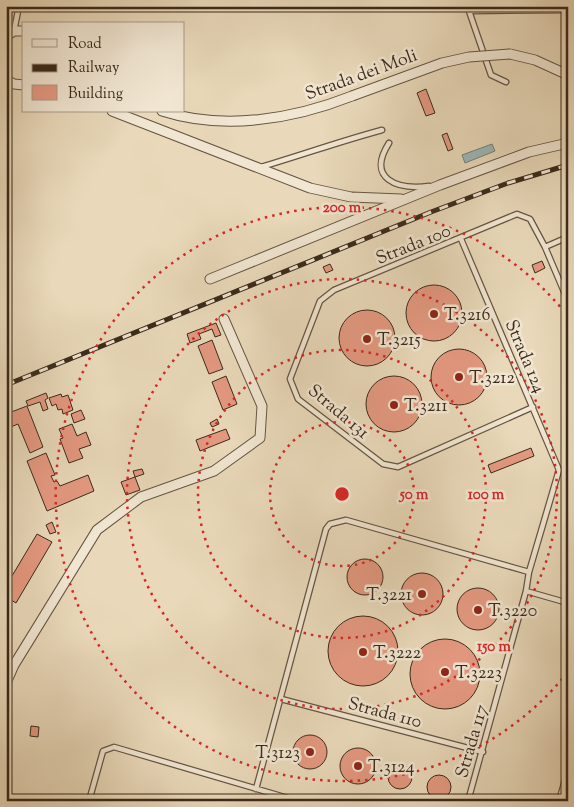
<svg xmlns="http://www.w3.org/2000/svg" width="574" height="807" viewBox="0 0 574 807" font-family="'Sorts Mill Goudy',serif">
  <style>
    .water { fill: #9ab8b9; stroke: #747f7a }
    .building { fill: #e59981; stroke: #3a2a1b }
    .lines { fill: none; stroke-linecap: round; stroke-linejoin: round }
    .service-casing { stroke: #665643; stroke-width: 7 }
    .minor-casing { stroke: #665643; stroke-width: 11 }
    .service { stroke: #f1e6d2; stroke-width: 4.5 }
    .minor { stroke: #f1e6d2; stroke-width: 9 }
    .rail-casing { stroke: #3a2a1b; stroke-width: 5 }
    .rail { stroke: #f1e6d2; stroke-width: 3; stroke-dasharray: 9; stroke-linecap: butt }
    .minor-bridge-casing { stroke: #665643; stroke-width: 11; stroke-linecap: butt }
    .minor-bridge { stroke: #f1e6d2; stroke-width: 9 }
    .ring { fill: none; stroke: #d62828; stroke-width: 2.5; stroke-dasharray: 2.5 5 }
    .poi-dot { fill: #8f2418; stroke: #f1e6d2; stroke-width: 2 }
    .labels { text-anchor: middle; stroke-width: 5; stroke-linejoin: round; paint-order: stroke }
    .street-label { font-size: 18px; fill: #3a2a1b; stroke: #f1e6d2 }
    .poi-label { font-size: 18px; fill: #3a2a1b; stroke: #f1e6d2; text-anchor: start }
    .centre { fill: #d62828; stroke: #f1e6d2; stroke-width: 2.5 }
    .ring-label { font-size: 15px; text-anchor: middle; font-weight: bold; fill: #d62828; stroke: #f1e6d2; stroke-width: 5; stroke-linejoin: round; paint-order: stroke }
  </style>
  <rect width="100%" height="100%" fill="#e9d9ba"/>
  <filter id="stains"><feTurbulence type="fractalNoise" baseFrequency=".004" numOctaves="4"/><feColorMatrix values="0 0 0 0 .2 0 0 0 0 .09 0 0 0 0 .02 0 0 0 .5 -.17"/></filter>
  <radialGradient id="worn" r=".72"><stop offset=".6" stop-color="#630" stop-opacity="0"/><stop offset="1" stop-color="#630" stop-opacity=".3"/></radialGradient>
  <path class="water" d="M 492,144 L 495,151 L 465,163 L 462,155 Z"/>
  <path class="building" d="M 426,89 L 435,113 L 426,116 L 417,93 Z
    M 447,133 L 453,149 L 448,151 L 442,135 Z
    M 542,261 L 545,268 L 535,273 L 532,265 Z
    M 330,264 L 333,270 L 326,273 L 323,267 Z
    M406 313a28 28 0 1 1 56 0a28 28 0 1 1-56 0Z
    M339 338a28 28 0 1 1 56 0a28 28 0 1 1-56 0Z
    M 216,323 L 221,335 L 215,337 L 212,329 L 199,334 L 201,339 L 190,343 L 187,334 Z
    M 212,340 L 223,369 L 209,374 L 198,346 Z
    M431 377a28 28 0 1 1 56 0a28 28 0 1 1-56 0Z
    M366 404a28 28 0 1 1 56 0a28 28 0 1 1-56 0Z
    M 226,376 L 237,404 L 223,410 L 212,382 Z
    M 46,393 L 48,398 L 45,400 L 48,409 L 43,411 L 40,402 L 28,406 L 26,401 Z
    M 61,394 L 62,397 L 68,395 L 73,410 L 63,414 L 62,409 L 58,410 L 56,404 L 52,406 L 49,398 Z
    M 27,406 L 43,447 L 30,453 L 18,424 L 6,429 L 6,414 Z
    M 81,410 L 85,419 L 74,423 L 71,414 Z
    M 217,419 L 219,424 L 212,427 L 210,423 Z
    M 72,424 L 77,436 L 86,432 L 91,445 L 79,449 L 83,458 L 69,463 L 60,439 L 63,438 L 59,429 Z
    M 226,429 L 230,439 L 200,451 L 196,440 Z
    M 531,448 L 534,456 L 491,473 L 488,465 Z
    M 46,453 L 55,475 L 51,476 L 54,482 L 57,481 L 60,486 L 88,475 L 94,491 L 47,511 L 27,461 Z
    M 142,469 L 144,474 L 135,477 L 133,471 Z
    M 135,477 L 140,490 L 126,495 L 121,482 Z
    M 52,522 L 56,532 L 50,534 L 46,525 Z
    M 37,534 L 52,542 L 16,603 L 6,597 L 6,586 Z
    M347 577a18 18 0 1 1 36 0a18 18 0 1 1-36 0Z
    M401 594a21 21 0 1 1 42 0a21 21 0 1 1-42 0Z
    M457 609a21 21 0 1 1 42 0a21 21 0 1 1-42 0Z
    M328 651a35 35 0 1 1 70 0a35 35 0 1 1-70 0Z
    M410 674a35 35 0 1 1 70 0a35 35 0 1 1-70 0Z
    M 31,726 L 39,727 L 38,737 L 30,736 Z
    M293 752a17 17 0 1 1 34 0a17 17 0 1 1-34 0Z
    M340 766a18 18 0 1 1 36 0a18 18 0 1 1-36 0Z
    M388 777a12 12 0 1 1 24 0a12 12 0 1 1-24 0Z
    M427 787a12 12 0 1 1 24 0a12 12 0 1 1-24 0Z"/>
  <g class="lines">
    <defs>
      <path id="service" d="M 14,31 L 19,6
        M 506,82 L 491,75 L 469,11 L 568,10
        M 389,143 C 366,179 397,190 429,186
        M 261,167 C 302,155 341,141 382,130
        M 461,239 L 559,470 L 529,572 L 526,591 L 468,801
        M 545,247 L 568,237
        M 533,407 L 398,467 L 383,464 L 298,399 L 290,379 L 320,301 L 334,290 L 517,214 L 530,219 L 545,247 L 568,301
        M 526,591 L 568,603
        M 281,699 L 483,752
        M 256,789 L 326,529 L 330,524 L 346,520 L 529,572
        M 89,801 L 103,751 L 114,747 L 298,801
        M 559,801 L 568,770"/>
      <path id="minor" d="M 6,36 L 14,31 L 24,31
        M 510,54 L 535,60 L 568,75
        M 6,80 L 14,84 L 24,85
        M 112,111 L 310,188 L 351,197 L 401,199
        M 162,111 C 224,131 294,119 352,96
        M 210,279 L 440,185 L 529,152 L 568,143
        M 6,683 L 14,665 L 97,530 L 141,497 L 214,471 L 260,438 L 262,406 L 224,319"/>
    </defs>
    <use href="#service" class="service-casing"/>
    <use href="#minor" class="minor-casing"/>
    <use href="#service" class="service"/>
    <use href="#minor" class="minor"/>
    <defs>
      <path id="rail" d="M 6,385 L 431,212 L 508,183 L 568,165"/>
    </defs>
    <use href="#rail" class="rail-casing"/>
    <use href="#rail" class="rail"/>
    <defs>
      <path id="minor-bridge" d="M 352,96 L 442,63 L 469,57 L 510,54"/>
    </defs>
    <use href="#minor-bridge" class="minor-bridge-casing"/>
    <use href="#minor-bridge" class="minor-bridge"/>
  </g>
  <g class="ring">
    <circle cx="342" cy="494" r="72"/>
    <circle cx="342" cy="494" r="144"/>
    <circle cx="342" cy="494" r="215"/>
    <path d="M567 673A287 287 0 1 1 567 315"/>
  </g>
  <g class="poi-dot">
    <circle cx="434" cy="314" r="5"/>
    <circle cx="367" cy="339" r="5"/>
    <circle cx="459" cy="377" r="5"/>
    <circle cx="394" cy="405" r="5"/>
    <circle cx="422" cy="594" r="5"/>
    <circle cx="478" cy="610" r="5"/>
    <circle cx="363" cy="652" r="5"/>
    <circle cx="445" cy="672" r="5"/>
    <circle cx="310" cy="752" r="5"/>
    <circle cx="358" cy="766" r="5"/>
  </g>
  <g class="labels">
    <g class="street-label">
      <text transform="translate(361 74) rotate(-20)" y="6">Strada dei Moli</text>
      <text transform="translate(413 244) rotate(-22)" y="6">Strada 100</text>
      <text transform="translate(526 356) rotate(67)" y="6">Strada 124</text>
      <text transform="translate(339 411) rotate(40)" y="6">Strada 131</text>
      <text transform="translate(385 712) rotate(15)" y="6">Strada 110</text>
      <text transform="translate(471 741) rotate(-74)" y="6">Strada 117</text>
    </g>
    <g class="poi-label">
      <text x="444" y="320">T.3216</text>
      <text x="377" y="345">T.3215</text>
      <text x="469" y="383">T.3212</text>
      <text x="404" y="411">T.3211</text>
      <text x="412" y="600" text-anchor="end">T.3221</text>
      <text x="488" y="616">T.3220</text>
      <text x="373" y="658">T.3222</text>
      <text x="455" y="678">T.3223</text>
      <text x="300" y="758" text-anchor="end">T.3123</text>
      <text x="368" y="772">T.3124</text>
    </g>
  </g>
  <circle cx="342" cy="494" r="8" class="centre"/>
  <g class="ring-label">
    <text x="342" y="212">200 m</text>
    <text x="414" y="499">50 m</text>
    <text x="486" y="499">100 m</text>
    <text x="494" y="651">150 m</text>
  </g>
  <rect width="574" height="807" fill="none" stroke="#e9d9ba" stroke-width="25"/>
  <rect x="8" y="8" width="559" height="792" fill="none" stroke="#3a2a1b" stroke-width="2.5"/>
  <rect x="12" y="12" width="549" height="782" fill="none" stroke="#3a2a1b"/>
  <rect x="22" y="22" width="162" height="90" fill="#f1e6d2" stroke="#a89b89"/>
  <rect x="32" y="39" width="25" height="8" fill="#f1e6d2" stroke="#a89b89"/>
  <text x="68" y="48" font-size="15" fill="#3a2a1b">Road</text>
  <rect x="32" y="64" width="25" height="8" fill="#3a2a1b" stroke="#a89b89"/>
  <text x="68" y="72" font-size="15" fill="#3a2a1b">Railway</text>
  <rect x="32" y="85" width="25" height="15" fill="#e59981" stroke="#a89b89"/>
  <text x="68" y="98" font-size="15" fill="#3a2a1b">Building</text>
  <rect width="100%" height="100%" filter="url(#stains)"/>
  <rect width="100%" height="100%" fill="url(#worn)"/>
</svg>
